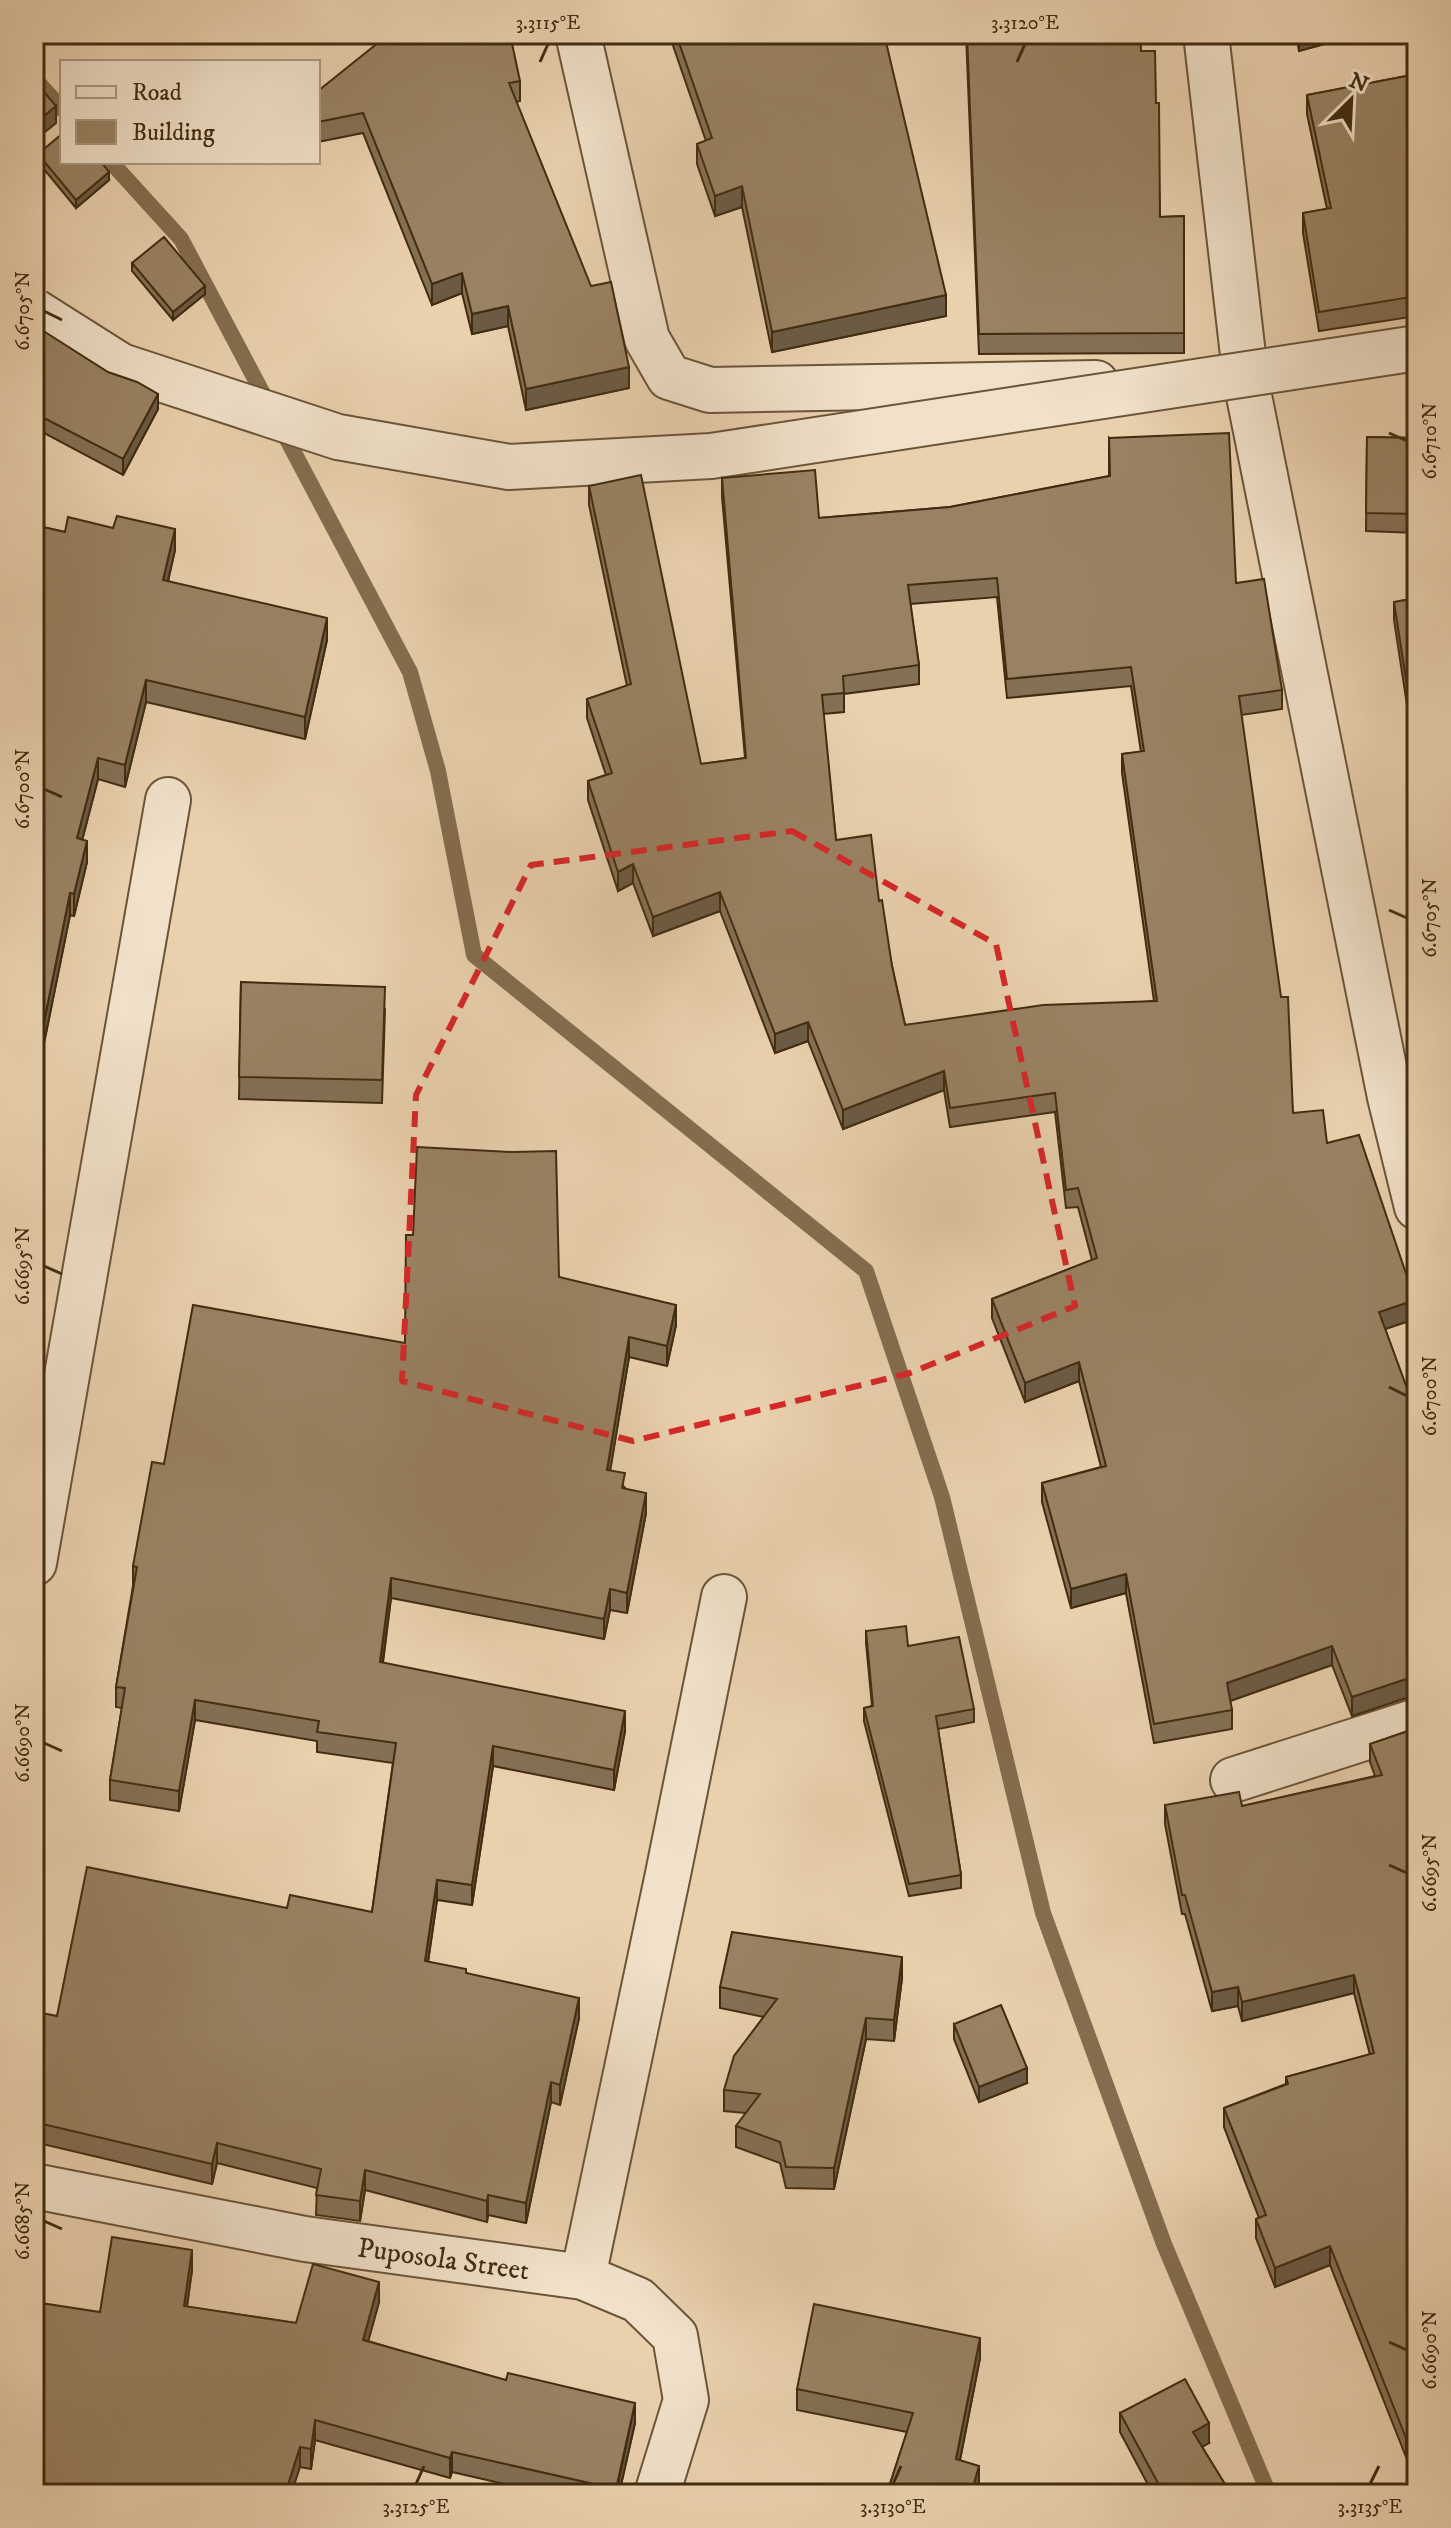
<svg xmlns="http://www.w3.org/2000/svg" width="1451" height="2528" viewBox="0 0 1451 2528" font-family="'IM FELL DW Pica',serif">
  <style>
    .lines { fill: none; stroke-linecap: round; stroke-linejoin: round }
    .stream { stroke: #846d4f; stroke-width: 16 }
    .minor-casing { stroke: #6b5538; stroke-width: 48 }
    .minor { stroke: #f1e1ca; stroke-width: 44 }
    .minor-bridge-casing { stroke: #6b5538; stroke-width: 48; stroke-linecap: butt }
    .minor-bridge { stroke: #f1e1ca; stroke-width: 44 }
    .wall { fill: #847055; stroke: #412c11; stroke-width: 2; fill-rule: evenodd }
    .shaded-wall { fill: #6b5b45; stroke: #412c11; stroke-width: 2 }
    .building { fill: #998263; stroke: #412c11; stroke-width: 2; fill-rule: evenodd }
    .marked { fill: none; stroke: #d62828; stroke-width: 6; stroke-dasharray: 16 10; stroke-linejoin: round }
    .ticks { fill: none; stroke: #412c11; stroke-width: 3 }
    .labels { text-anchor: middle; stroke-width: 7; stroke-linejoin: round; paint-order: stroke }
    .street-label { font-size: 28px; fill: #412c11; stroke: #f1e1ca }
    .neatline { fill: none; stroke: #412c11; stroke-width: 3 }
    .ticks-label { font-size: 20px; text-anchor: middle; fill: #412c11 }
  </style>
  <rect width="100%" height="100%" fill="#ead1ae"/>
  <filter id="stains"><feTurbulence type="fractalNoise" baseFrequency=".0025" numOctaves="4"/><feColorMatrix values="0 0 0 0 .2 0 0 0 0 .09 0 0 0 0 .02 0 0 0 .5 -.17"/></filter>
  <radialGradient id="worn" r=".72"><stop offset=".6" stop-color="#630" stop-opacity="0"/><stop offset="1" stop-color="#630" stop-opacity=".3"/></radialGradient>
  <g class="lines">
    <path class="stream" d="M 34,78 L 62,109
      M 111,162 L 181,239 L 270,407
      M 281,428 L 410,672 L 438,771 L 474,955 L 866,1271 L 942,1497 L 1043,1913 L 1164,2244 L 1269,2494"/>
    <defs>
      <g id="minor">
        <path d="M 578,34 L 647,339 L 669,377 L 710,390 L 1096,383"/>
        <path d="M 1206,34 L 1246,381 L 1390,1097 L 1417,1207"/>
        <path d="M 34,1563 L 168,800"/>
        <path d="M 1233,1780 L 1417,1721"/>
        <path id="s1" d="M 34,2186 L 305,2239 L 583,2277 L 638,2300 L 675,2336 L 686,2400 L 657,2494"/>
        <path d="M 583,2277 L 668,1874 L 724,1597"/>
      </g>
    </defs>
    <use href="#minor" class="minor-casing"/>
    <use href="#minor" class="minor"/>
    <defs>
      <path id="minor-bridge" d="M 34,311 L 121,366 L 338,437 L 509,467 L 711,456 L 1417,348"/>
    </defs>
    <use href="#minor-bridge" class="minor-bridge-casing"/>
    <use href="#minor-bridge" class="minor-bridge"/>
  </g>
  <path class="wall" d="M 669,34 L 894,34 L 885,38 L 946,316 L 772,352 L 742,207 L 715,216 L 697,164 L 697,144 L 706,141 Z
    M 966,34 L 1140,34 L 1141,51 L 1156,103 L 1160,217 L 1184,216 L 1184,353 L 979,354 Z
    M 1296,34 L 1361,34 L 1299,51 Z
    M 1417,74 L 1417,316 L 1319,331 L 1303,233 L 1303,213 L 1327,209 L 1307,114 L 1307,95 Z
    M 520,81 L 520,101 L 516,102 L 629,388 L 526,410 L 508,326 L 472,334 L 462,293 L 432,305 L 363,133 L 318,142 L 318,91 Z
    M 38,154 L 109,180 L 76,208 L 38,162 Z
    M 132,263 L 205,294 L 173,320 L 132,271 Z
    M 34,325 L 158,409 L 123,475 L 42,432 L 42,429 L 34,424 Z
    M 1367,437 L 1417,438 L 1417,533 L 1366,531 Z
    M 1109,438 L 1236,583 L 1282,690 L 1282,709 L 1241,715 L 1293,1113 L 1327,1143 L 1415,1319 L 1385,1329 L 1412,1402 L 1417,1400 L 1417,1697 L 1409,1697 L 1352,1716 L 1332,1665 L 1230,1701 L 1232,1710 L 1232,1729 L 1154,1743 L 1126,1593 L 1071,1608 L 1042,1502 L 1042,1483 L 1101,1467 L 1079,1381 L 1025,1402 L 992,1318 L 992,1299 L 1092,1260 L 1078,1207 L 1066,1208 L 1055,1112 L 950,1127 L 944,1090 L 843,1129 L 808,1041 L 775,1053 L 720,911 L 653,936 L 633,883 L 618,891 L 588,800 L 588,781 L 606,775 L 587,718 L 587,699 L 627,686 L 589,505 L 589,486 L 701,764 L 745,758 L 722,497 L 722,478 L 819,518 L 950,507 L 1109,476 ZM 997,597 L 1007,698 L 1131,686 L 1141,752 L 1122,754 L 1122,773 L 1154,1001 L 905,1025 L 892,966 L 879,901 L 836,840 L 823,714 L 844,712 L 844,694 L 919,684 L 919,665 L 910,604 Z
    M 34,525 L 65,532 L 175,550 L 168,581 L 327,640 L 305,739 L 146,702 L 125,787 L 98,779 L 82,840 L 87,862 L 74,916 L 70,915 L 42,1053 L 34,1052 L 34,1054 Z
    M 1417,598 L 1417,733 L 1412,704 L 1407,705 L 1394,620 L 1394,602 Z
    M 241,982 L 385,1009 L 382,1103 L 239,1099 Z
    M 559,1277 L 676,1325 L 667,1366 L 629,1357 L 610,1470 L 646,1513 L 627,1613 L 610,1610 L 604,1639 L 391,1598 L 383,1663 L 625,1731 L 614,1790 L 493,1766 L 472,1905 L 437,1900 L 428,1962 L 466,1973 L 579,2018 L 560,2105 L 551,2102 L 526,2223 L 488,2215 L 487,2222 L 365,2190 L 360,2221 L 316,2215 L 317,2188 L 217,2163 L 212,2184 L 34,2142 L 34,2051 L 57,2016 L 287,1908 L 372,1912 L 393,1763 L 317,1752 L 317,1741 L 195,1720 L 179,1811 L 110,1800 L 110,1780 L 122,1708 L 116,1707 L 116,1687 L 133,1586 L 133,1566 L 164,1464 L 405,1343 Z
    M 866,1631 L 908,1646 L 974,1709 L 974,1722 L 938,1729 L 961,1875 L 961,1888 L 909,1896 L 864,1721 L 864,1708 L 872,1706 L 866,1643 Z
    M 1417,1728 L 1406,2457 L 1330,2265 L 1275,2287 L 1256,2238 L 1256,2219 L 1259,2218 L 1224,2127 L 1224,2108 L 1286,2084 L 1286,2077 L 1370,2055 L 1354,1993 L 1242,2021 L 1238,2006 L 1212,2011 L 1185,1914 L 1182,1914 L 1165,1824 L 1165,1805 L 1242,1806 L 1375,1776 L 1370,1762 L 1370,1744 Z
    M 902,1978 L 894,2041 L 866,2039 L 834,2189 L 786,2188 L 780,2163 L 736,2147 L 736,2126 L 746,2113 L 724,2111 L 724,2090 L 764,2017 L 720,2008 L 720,1987 Z
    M 954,2024 L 1027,2083 L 979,2102 L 954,2039 Z
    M 192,2270 L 187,2307 L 296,2323 L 379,2302 L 368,2341 L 635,2423 L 619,2494 L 548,2494 L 452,2472 L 450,2478 L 315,2440 L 311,2469 L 300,2467 L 100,2312 Z
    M 980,2358 L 960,2460 L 979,2487 L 977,2494 L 889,2494 L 889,2487 L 907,2432 L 797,2410 L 797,2389 Z
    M 1120,2413 L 1209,2443 L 1202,2447 L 1231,2494 L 1153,2494 L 1120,2432 Z"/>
  <path class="shaded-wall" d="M 1299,34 L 1361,34 L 1299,51 Z
    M 56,106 L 56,123 L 34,141 L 34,124 Z
    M 109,172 L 109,180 L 76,208 L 76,200 Z
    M 742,186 L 742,207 L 715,216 L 715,196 Z
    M 462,273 L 462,293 L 432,305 L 432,284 Z
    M 205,286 L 205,294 L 173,320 L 173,312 Z
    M 946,295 L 946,316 L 772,352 L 772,332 Z
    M 508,306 L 508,326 L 472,334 L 472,314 Z
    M 629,367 L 629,388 L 526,410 L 526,389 Z
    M 158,394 L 158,409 L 123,475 L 123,459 Z
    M 175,529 L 175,550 L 163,602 L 163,580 Z
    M 327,618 L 327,640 L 305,739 L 305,717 Z
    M 146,680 L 146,702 L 125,787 L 125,765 Z
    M 98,758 L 98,779 L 77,860 L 77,838 Z
    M 87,841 L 87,862 L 74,916 L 74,894 Z
    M 633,864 L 633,883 L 618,891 L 618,872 Z
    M 720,892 L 720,911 L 653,936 L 653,917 Z
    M 70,893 L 70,915 L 42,1053 L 42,1032 Z
    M 808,1022 L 808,1041 L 775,1053 L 775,1034 Z
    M 944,1071 L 944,1090 L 843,1129 L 843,1110 Z
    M 1415,1300 L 1415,1319 L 1379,1331 L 1379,1312 Z
    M 676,1305 L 676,1325 L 667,1366 L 667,1346 Z
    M 629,1337 L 629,1357 L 607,1490 L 607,1470 Z
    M 1079,1362 L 1079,1381 L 1025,1402 L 1025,1383 Z
    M 646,1493 L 646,1513 L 627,1613 L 627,1593 Z
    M 1126,1574 L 1126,1593 L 1071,1608 L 1071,1589 Z
    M 391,1578 L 391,1598 L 380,1682 L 380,1662 Z
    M 610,1589 L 610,1610 L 604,1639 L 604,1619 Z
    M 1332,1646 L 1332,1665 L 1227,1702 L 1227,1683 Z
    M 1409,1678 L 1409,1697 L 1352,1716 L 1352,1697 Z
    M 195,1700 L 195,1720 L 179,1811 L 179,1791 Z
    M 625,1711 L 625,1731 L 614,1790 L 614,1770 Z
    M 493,1746 L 493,1766 L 472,1905 L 472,1885 Z
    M 437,1880 L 437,1900 L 425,1982 L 425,1961 Z
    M 902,1957 L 902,1978 L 894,2041 L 894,2020 Z
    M 1354,1975 L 1354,1993 L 1242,2021 L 1242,2002 Z
    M 1238,1987 L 1238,2006 L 1212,2011 L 1212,1992 Z
    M 579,1998 L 579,2018 L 560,2105 L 560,2085 Z
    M 866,2018 L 866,2039 L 834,2189 L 834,2168 Z
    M 1027,2068 L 1027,2083 L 979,2102 L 979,2087 Z
    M 551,2082 L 551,2102 L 526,2223 L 526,2203 Z
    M 217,2143 L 217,2163 L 212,2184 L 212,2164 Z
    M 365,2170 L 365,2190 L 360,2221 L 360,2201 Z
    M 488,2195 L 488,2215 L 487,2222 L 487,2201 Z
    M 1330,2246 L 1330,2265 L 1275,2287 L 1275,2268 Z
    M 192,2250 L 192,2270 L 184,2326 L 184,2306 Z
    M 379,2282 L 379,2302 L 363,2360 L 363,2340 Z
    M 980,2338 L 980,2358 L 956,2480 L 956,2459 Z
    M 635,2403 L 635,2423 L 619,2494 L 616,2494 Z
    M 315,2420 L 315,2440 L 311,2469 L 311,2449 Z
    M 1209,2423 L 1209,2443 L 1193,2452 L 1193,2432 Z
    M 1417,2434 L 1417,2452 L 1406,2457 L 1406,2438 Z
    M 300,2447 L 300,2467 L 291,2494 L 285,2494 Z
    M 452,2452 L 452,2472 L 450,2478 L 450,2458 Z
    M 979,2466 L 979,2487 L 977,2494 L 971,2494 Z"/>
  <path class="building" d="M 389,34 L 510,34 L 520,81 L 509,83 L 591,286 L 611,282 L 629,367 L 526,389 L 508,306 L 472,314 L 462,273 L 432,284 L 363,113 L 318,122 L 318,91 Z
    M 676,34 L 884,34 L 946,295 L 772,332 L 742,186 L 715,196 L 697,144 L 712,138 Z
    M 967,34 L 1140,34 L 1141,51 L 1155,51 L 1156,103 L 1159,103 L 1160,217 L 1184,216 L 1184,333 L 979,334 Z
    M 1417,74 L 1417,296 L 1319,312 L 1303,213 L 1331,208 L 1307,95 Z
    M 34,80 L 56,106 L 34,124 Z
    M 62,134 L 62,162 L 101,162 L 109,172 L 76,200 L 38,154 Z
    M 164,237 L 205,286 L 173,312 L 132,263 Z
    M 34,325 L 108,372 L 137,382 L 158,394 L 123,459 L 42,417 L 43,415 L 34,409 Z
    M 1229,433 L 1236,583 L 1264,579 L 1282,690 L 1239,696 L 1281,997 L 1288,997 L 1293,1113 L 1323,1110 L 1327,1143 L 1359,1135 L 1415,1300 L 1379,1312 L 1412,1402 L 1417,1400 L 1417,1678 L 1409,1678 L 1352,1697 L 1332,1646 L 1227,1683 L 1232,1710 L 1154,1724 L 1126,1574 L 1071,1589 L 1042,1483 L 1106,1466 L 1079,1362 L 1025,1383 L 992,1299 L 1097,1258 L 1078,1188 L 1066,1190 L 1055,1093 L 950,1108 L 944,1071 L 843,1110 L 808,1022 L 775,1034 L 720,892 L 653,917 L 633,864 L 618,872 L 588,781 L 612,773 L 587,699 L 631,684 L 589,486 L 641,475 L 701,764 L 746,758 L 722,478 L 815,470 L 819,518 L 950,507 L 1110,476 L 1109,438 ZM 997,578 L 1007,679 L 1131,667 L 1144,751 L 1122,754 L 1157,1001 L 1043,1005 L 905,1025 L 892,966 L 882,900 L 879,901 L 871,835 L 836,840 L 822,695 L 844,693 L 843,676 L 919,665 L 908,585 Z
    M 1367,437 L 1417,438 L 1417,514 L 1366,513 Z
    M 117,516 L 175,529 L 163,580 L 327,618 L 305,717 L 146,680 L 125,765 L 98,758 L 77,838 L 87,841 L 74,894 L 70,893 L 42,1032 L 34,1030 L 34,1033 L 34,525 L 65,532 L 68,517 L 113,528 Z
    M 1417,598 L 1417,714 L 1412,686 L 1407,686 L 1394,602 Z
    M 241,982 L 385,987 L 382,1080 L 239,1077 Z
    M 417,1147 L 512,1152 L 556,1151 L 559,1277 L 676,1305 L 667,1346 L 629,1337 L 607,1470 L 625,1473 L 622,1488 L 646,1493 L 627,1593 L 610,1589 L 604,1619 L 391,1578 L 380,1662 L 625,1711 L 614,1770 L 493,1746 L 472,1885 L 437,1880 L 425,1961 L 466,1969 L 466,1973 L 579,1998 L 560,2085 L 551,2082 L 526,2203 L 488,2195 L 487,2201 L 365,2170 L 360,2201 L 316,2195 L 321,2169 L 217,2143 L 212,2164 L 34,2122 L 34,2051 L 42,2013 L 57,2016 L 87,1867 L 287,1908 L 290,1895 L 372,1912 L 396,1743 L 317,1732 L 319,1721 L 195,1700 L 179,1791 L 110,1780 L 125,1688 L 116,1687 L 137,1567 L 133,1566 L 152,1462 L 164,1464 L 193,1305 L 405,1343 L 406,1235 L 413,1235 Z
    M 906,1626 L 908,1646 L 959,1637 L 974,1709 L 936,1716 L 961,1875 L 909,1884 L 864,1708 L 873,1706 L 866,1631 Z
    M 1417,1728 L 1417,2224 L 1415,2225 L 1417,2229 L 1417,2434 L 1406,2438 L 1330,2246 L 1275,2268 L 1256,2219 L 1266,2215 L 1224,2108 L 1288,2084 L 1286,2077 L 1374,2053 L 1354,1975 L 1242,2002 L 1238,1987 L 1212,1992 L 1185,1895 L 1182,1895 L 1165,1805 L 1239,1792 L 1242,1806 L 1382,1775 L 1370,1744 Z
    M 732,1932 L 902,1957 L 894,2020 L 866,2018 L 834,2168 L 786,2167 L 780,2142 L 736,2126 L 760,2094 L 724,2090 L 734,2056 L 777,1999 L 720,1987 Z
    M 1001,2005 L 1027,2068 L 979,2087 L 954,2024 Z
    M 112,2237 L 192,2250 L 184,2306 L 296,2323 L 313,2264 L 379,2282 L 363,2340 L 506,2380 L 508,2373 L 635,2403 L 616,2489 L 452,2452 L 450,2458 L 315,2420 L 311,2449 L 300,2447 L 285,2494 L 34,2494 L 34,2302 L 100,2312 Z
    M 814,2304 L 980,2338 L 956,2459 L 979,2466 L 971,2494 L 911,2494 L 889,2487 L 913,2413 L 797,2389 Z
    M 1185,2379 L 1209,2423 L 1193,2432 L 1231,2494 L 1164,2494 L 1120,2413 Z"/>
  <path class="marked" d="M 792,831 L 996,944 L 1075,1306 L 910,1373 L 633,1441 L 402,1381 L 416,1095 L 531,865 Z"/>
  <path class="ticks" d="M 540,62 L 548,44M 1017,62 L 1025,44M 44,311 L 62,320M 1389,433 L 1407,441M 44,789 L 62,797M 1389,910 L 1407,918M 44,1266 L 62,1274M 1389,1387 L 1407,1396M 44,1743 L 62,1751M 1389,1865 L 1407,1873M 44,2221 L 62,2229M 1389,2342 L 1407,2350M 416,2484 L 424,2466M 893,2484 L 901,2466M 1370,2484 L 1379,2466"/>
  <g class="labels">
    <g class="street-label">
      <text dy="10" stroke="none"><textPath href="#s1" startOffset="416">Puposola Street</textPath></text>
    </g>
  </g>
  <rect width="1451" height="2528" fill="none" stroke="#ead1ae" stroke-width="88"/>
  <rect x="60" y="60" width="260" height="104" fill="#f1e1ca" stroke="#ab9980" stroke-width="2"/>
  <rect x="76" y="86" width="40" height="12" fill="#f1e1ca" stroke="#ab9980" stroke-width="2"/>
  <text x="132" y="100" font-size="24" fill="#412c11">Road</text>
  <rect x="76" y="120" width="40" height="24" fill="#998263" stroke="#ab9980" stroke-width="2"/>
  <text x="132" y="140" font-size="24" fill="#412c11">Building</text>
  <g transform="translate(1351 100) rotate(24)" stroke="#f1e1ca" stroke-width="6" paint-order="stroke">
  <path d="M0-6L14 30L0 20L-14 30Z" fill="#412c11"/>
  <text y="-12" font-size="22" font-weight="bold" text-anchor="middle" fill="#412c11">N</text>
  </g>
  <rect x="44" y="44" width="1363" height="2440" class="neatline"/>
  <g class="ticks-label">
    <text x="548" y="29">3.3115°E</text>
    <text x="1025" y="29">3.3120°E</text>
    <text transform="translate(22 311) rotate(-90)" y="7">6.6705°N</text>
    <text transform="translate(1429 441) rotate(-90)" y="7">6.6710°N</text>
    <text transform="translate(22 789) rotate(-90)" y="7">6.6700°N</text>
    <text transform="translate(1429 918) rotate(-90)" y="7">6.6705°N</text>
    <text transform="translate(22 1266) rotate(-90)" y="7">6.6695°N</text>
    <text transform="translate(1429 1396) rotate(-90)" y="7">6.6700°N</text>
    <text transform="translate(22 1743) rotate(-90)" y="7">6.6690°N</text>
    <text transform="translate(1429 1873) rotate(-90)" y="7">6.6695°N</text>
    <text transform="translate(22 2221) rotate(-90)" y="7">6.6685°N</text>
    <text transform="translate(1429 2350) rotate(-90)" y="7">6.6690°N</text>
    <text x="416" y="2513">3.3125°E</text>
    <text x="893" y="2513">3.3130°E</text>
    <text x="1370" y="2513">3.3135°E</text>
  </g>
  <rect width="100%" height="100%" filter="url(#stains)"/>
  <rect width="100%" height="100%" fill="url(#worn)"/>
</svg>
